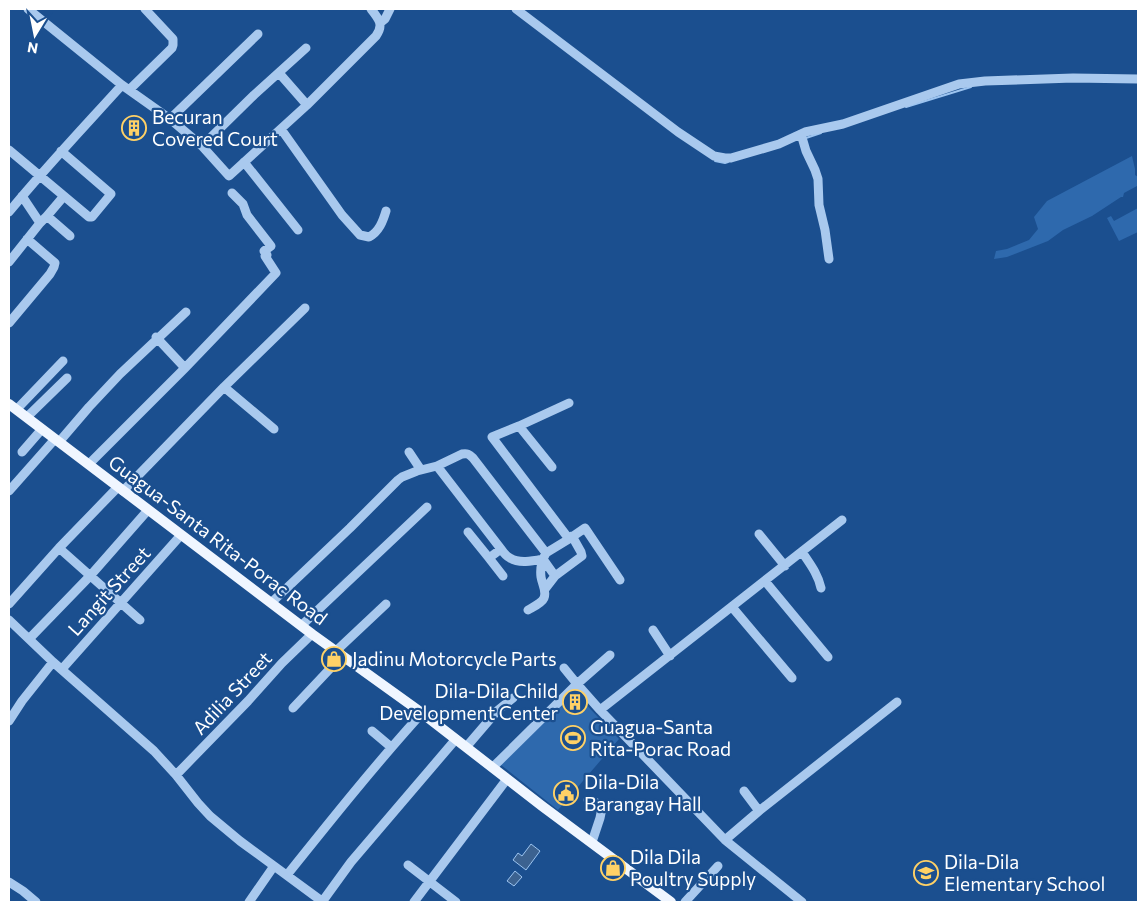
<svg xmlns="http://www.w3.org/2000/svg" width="1147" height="911" viewBox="0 0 1147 911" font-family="Commissioner,sans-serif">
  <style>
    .green { fill: #2e69ad }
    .water { fill: #3c6290; stroke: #9cc4f0 }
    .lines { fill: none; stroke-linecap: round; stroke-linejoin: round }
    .stream { stroke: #9cc4f0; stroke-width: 2 }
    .minor { stroke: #a9c9ee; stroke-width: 9 }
    .major { stroke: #f0f6ff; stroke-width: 10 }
    .labels { text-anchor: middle; stroke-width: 4.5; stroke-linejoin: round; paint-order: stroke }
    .poi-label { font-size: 19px; fill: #fff; stroke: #1b4f8f; text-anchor: start }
    .street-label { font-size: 19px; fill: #fff; stroke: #1b4f8f }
  </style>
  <rect width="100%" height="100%" fill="#1b4f8f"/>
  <path class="green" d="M 1132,156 L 1135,169 L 1135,175 L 1138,177 L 1137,186 L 1124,193 L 1123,197 L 1121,197 L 1092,216 L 1063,230 L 1048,241 L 1007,257 L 994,259 L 996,251 L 1007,249 L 1029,240 L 1038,229 L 1034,217 L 1047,201 Z
    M 1138,208 L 1138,232 L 1119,241 L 1107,218 L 1111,216 L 1114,221 Z
    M 574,692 L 619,739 L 558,810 L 501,765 Z"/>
  <path class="water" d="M 531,844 L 540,851 L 526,870 L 513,860 L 518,853 L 522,856 Z
    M 515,871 L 522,877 L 514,886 L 507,881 Z"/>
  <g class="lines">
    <path class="stream" d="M 906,107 L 971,87
      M 806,138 L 821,133
      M 715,161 L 725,163 L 728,162"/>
    <path class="minor" d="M 28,9 L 122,85 L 170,119 L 202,146 L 229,176 L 307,105 L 376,36 C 384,25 379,19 371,9
      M 516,9 L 678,132 L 714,156 L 725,158 L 731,158 L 779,144 L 805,132 L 843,124 L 959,84 L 985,81 L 1073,78 L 1138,79
      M 380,23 L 385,19 L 390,9
      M 279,73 L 307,105
      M 129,90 L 172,48 L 173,45 L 173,39 L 145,9
      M 170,119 L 258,34
      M 281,129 L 342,215 L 360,235 L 369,237 C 379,232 383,221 386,211
      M 801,134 L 806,151 L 815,170 L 818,179 L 819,205 L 825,230 L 829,259
      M 202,146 L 254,95 L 306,48
      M 9,150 L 89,217 L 92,217 L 111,194 L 61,151
      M 244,162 L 298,230
      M 22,196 L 40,223
      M 9,212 C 45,168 84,127 122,85
      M 47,216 L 70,236
      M 9,262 L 40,223 L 47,216 L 64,196
      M 9,323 L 50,274 L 54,267 L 55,263 L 27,239
      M 156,337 L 185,368
      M 224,387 L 274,429
      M 569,403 L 519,426 L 492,437 L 569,539
      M 17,409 L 63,361
      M 27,417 L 67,378
      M 519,426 L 552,467
      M 59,442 L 89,407 L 120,374 L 186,312
      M 22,452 L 42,429
      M 409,452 L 421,470
      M 89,464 L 185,368 L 276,273 L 265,256 L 267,255 L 264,251 L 271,246 L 247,215 L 243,204 L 232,193
      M 437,466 L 501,549
      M 9,491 L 55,439
      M 123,491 L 224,387 L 305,308
      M 468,532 L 489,558
      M 759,534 L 785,566
      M 59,548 L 140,620
      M 802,552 C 810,564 818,574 821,588
      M 546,553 L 569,539 L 585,528 L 620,580
      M 503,576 L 489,558 L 501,549 C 503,552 506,556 510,558 C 519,564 533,561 543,559 L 555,576
      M 765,581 L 828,657
      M 545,589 L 555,576 L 582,556 L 581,552 L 572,536
      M 272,602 L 350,528 L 398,480 L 402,477 L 417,471 L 437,466 L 462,454 C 467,453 469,454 473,458 L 546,553 C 542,560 540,569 541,577 C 542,584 547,591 544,598 C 542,603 533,607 528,610
      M 9,604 L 59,548 L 118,487
      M 732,607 L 792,678
      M 9,620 L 53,662 L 154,751 L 176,775 L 198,803 L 210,816 L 240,841 L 323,902
      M 302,625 L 427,507
      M 653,630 L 670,656
      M 29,639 L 90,576 L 148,510
      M 336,651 L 386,604
      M 610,655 L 577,684 L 600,710 L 725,840 L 802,902
      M 62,669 L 181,535
      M 293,708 L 342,656
      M 600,710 L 842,520
      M 9,721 L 22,701 L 53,662
      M 372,731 L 391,747
      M 467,746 L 497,711 L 513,698
      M 493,767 L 577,684 L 564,668
      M 176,775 L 248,701 L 282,663 L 312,634
      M 744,791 L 759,811
      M 588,800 C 594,801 598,803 602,808 L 600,818 L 592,842
      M 725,840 L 759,811 L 897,702
      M 408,865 L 456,902
      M 287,875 C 331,820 375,765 422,713
      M 9,882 L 23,891 L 36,902
      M 249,902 L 274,866
      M 322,902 L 351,862 L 456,739
      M 414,902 L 507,779
      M 685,902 L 718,866"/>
    <path class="major" d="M 9,404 L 312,634 L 422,713 L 542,806 L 671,902"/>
  </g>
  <defs>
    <symbol id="building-ring" viewBox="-11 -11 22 22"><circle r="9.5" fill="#1b4f8f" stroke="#ffd166" stroke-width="1.5"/><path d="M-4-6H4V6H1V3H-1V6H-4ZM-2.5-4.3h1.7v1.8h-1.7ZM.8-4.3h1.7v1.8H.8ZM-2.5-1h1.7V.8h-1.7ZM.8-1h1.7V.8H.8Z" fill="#ffd166"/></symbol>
    <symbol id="shop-ring" viewBox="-11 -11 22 22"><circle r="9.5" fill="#1b4f8f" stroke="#ffd166" stroke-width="1.5"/><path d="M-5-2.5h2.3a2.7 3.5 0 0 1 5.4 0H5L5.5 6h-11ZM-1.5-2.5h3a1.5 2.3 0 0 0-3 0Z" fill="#ffd166"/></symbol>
    <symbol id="stadium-ring" viewBox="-11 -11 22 22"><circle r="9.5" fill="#1b4f8f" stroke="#ffd166" stroke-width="1.5"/><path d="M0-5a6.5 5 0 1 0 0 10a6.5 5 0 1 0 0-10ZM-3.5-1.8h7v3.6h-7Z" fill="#ffd166"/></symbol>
    <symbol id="civic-ring" viewBox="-11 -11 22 22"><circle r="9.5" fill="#1b4f8f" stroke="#ffd166" stroke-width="1.5"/><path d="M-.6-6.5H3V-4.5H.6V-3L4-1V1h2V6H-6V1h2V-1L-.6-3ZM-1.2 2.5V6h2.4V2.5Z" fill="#ffd166"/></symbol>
    <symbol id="school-ring" viewBox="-11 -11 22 22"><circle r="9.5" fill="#1b4f8f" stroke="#ffd166" stroke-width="1.5"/><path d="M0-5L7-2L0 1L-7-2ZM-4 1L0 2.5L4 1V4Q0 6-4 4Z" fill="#ffd166"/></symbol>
  </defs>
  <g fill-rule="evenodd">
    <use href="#building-ring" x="120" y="114" width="28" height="28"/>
    <use href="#shop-ring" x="320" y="645" width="28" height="28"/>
    <use href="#building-ring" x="561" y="688" width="28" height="28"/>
    <use href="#stadium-ring" x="559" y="724" width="28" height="28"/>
    <use href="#civic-ring" x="552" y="779" width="28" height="28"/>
    <use href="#shop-ring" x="599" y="854" width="28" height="28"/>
    <use href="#school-ring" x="912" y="859" width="28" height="28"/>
  </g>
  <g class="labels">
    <g class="poi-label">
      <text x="152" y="124">Becuran<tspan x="152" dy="22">Covered Court</tspan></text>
      <text x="352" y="666">Jadinu Motorcycle Parts</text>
      <text x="558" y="698" text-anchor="end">Dila-Dila Child<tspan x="558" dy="22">Development Center</tspan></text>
      <text x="590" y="734">Guagua-Santa<tspan x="590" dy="22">Rita-Porac Road</tspan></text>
      <text x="584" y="789">Dila-Dila<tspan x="584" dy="22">Barangay Hall</tspan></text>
      <text x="630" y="864">Dila Dila<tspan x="630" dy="22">Poultry Supply</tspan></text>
      <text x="944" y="869">Dila-Dila<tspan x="944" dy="22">Elementary School</tspan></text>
    </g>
    <g class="street-label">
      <text transform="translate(218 540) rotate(37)" y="7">Guagua-Santa Rita-Porac Road</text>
      <text transform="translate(109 591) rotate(-48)" y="7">Langit Street</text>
      <text transform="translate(232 693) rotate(-47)" y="7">Adilia Street</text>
    </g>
  </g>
  <rect width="1147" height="911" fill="none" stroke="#ffffff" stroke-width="20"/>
  <g transform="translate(35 35) rotate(190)" stroke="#1b4f8f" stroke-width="4" paint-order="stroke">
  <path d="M0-4L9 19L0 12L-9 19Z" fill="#ffffff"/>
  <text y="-8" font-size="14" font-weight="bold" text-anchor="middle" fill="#ffffff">N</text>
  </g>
</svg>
